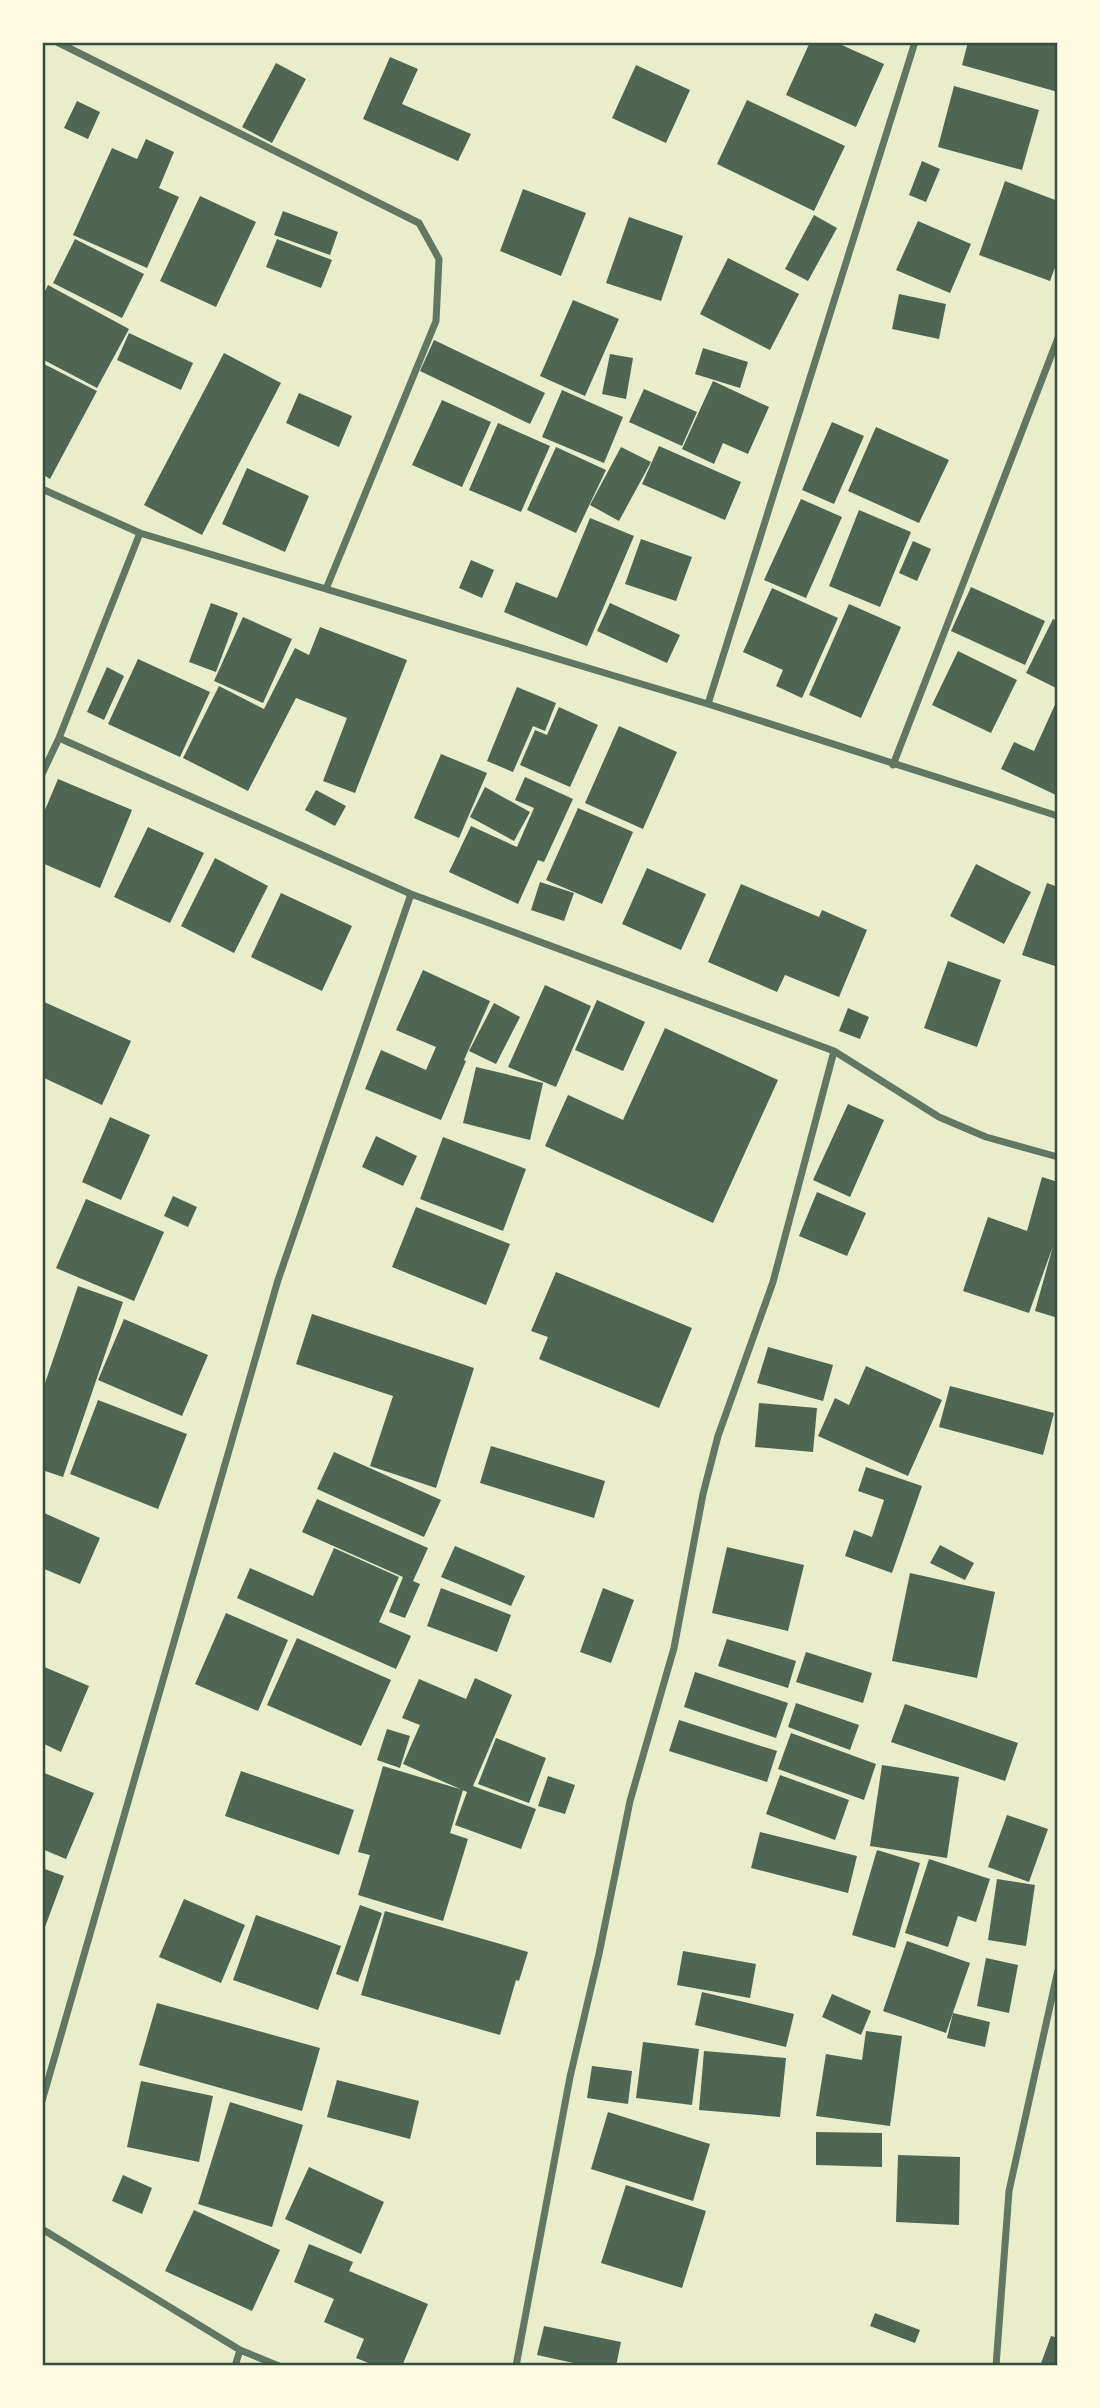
<svg xmlns="http://www.w3.org/2000/svg" width="1100" height="2408" viewBox="0 0 1100 2408" font-family="'Varela Round',sans-serif">
  <style>
    .building { fill: #4f6655 }
    .lines { fill: none; stroke-linecap: round; stroke-linejoin: round }
    .minor { stroke: #617663; stroke-width: 7 }
    .neatline { fill: none; stroke: #344e41; stroke-width: 2.5 }
  </style>
  <rect width="100%" height="100%" fill="#e9edc9"/>
  <path class="building" d="M 810,42 L 835,42 L 884,64 L 856,127 L 786,95 Z
    M 968,42 L 1058,42 L 1058,92 L 962,65 Z
    M 390,57 L 418,69 L 402,104 L 471,134 L 458,161 L 363,119 Z
    M 276,63 L 306,79 L 272,143 L 242,127 Z
    M 636,65 L 690,90 L 666,143 L 612,118 Z
    M 954,86 L 1039,110 L 1022,170 L 938,147 Z
    M 747,100 L 845,146 L 814,211 L 717,164 Z
    M 77,101 L 100,112 L 88,139 L 64,128 Z
    M 146,139 L 174,152 L 159,188 L 179,197 L 147,268 L 73,235 L 112,148 L 137,159 Z
    M 922,161 L 940,169 L 926,202 L 909,195 Z
    M 1005,181 L 1058,201 L 1058,259 L 1050,281 L 979,255 Z
    M 523,189 L 586,213 L 561,276 L 500,251 Z
    M 200,196 L 256,222 L 216,307 L 160,281 Z
    M 283,211 L 338,232 L 330,255 L 274,235 Z
    M 814,215 L 837,228 L 808,281 L 785,269 Z
    M 629,217 L 683,236 L 661,301 L 606,283 Z
    M 918,221 L 971,244 L 950,293 L 896,270 Z
    M 75,239 L 144,274 L 122,318 L 53,283 Z
    M 277,239 L 332,260 L 321,288 L 266,267 Z
    M 728,258 L 799,294 L 770,350 L 700,314 Z
    M 48,285 L 129,329 L 97,388 L 42,359 L 42,297 Z
    M 899,294 L 946,304 L 939,339 L 892,329 Z
    M 573,300 L 619,319 L 585,396 L 540,376 Z
    M 129,333 L 193,363 L 181,390 L 117,360 Z
    M 434,340 L 545,393 L 530,424 L 420,371 Z
    M 703,348 L 748,362 L 740,388 L 695,374 Z
    M 224,353 L 281,383 L 202,535 L 144,505 Z
    M 610,354 L 633,358 L 626,399 L 602,394 Z
    M 42,363 L 97,391 L 50,479 L 42,474 Z
    M 713,381 L 769,407 L 748,454 L 723,443 L 714,464 L 682,449 Z
    M 644,389 L 697,412 L 682,446 L 629,422 Z
    M 562,390 L 623,417 L 604,463 L 542,437 Z
    M 299,393 L 352,416 L 339,447 L 286,423 Z
    M 442,400 L 491,422 L 462,487 L 412,465 Z
    M 832,422 L 864,436 L 834,504 L 802,490 Z
    M 498,423 L 550,446 L 521,512 L 469,490 Z
    M 876,427 L 949,460 L 919,523 L 848,491 Z
    M 659,446 L 741,482 L 725,520 L 642,484 Z
    M 556,447 L 606,470 L 576,533 L 527,510 Z
    M 621,447 L 651,462 L 619,521 L 590,505 Z
    M 247,468 L 309,496 L 285,552 L 222,524 Z
    M 801,499 L 842,517 L 806,598 L 764,580 Z
    M 859,510 L 911,532 L 880,607 L 829,586 Z
    M 590,518 L 634,536 L 587,646 L 504,612 L 516,582 L 557,598 Z
    M 641,539 L 692,557 L 676,601 L 625,584 Z
    M 913,541 L 931,549 L 917,581 L 899,573 Z
    M 471,560 L 494,570 L 482,598 L 459,588 Z
    M 971,587 L 1045,621 L 1025,665 L 951,631 Z
    M 772,588 L 838,618 L 802,698 L 776,686 L 783,670 L 743,652 Z
    M 211,603 L 238,613 L 216,672 L 189,662 Z
    M 610,603 L 680,635 L 667,663 L 597,631 Z
    M 849,604 L 901,627 L 861,718 L 809,695 Z
    M 243,617 L 292,639 L 263,703 L 214,681 Z
    M 1053,619 L 1058,621 L 1058,689 L 1026,673 Z
    M 320,627 L 407,660 L 355,793 L 323,781 L 347,718 L 296,698 L 248,791 L 183,758 L 219,686 L 264,709 L 295,648 L 309,655 Z
    M 958,651 L 1017,680 L 991,733 L 932,705 Z
    M 138,659 L 210,692 L 180,757 L 108,724 Z
    M 107,667 L 124,676 L 104,720 L 87,712 Z
    M 517,687 L 556,703 L 545,731 L 533,726 L 513,772 L 487,761 Z
    M 1058,698 L 1058,796 L 1001,769 L 1014,742 L 1034,751 Z
    M 559,707 L 598,725 L 570,787 L 520,765 L 535,730 L 547,735 Z
    M 619,726 L 677,752 L 643,829 L 585,803 Z
    M 441,754 L 487,773 L 459,838 L 414,818 Z
    M 525,777 L 573,799 L 544,862 L 538,860 L 518,904 L 449,872 L 471,826 L 517,847 L 534,808 L 515,800 Z
    M 58,779 L 132,810 L 100,888 L 42,863 L 42,817 Z
    M 485,787 L 530,812 L 514,841 L 470,817 Z
    M 316,790 L 346,806 L 335,826 L 305,810 Z
    M 578,808 L 633,832 L 602,904 L 546,880 Z
    M 148,827 L 204,853 L 170,923 L 114,897 Z
    M 215,858 L 268,886 L 234,953 L 181,926 Z
    M 976,864 L 1031,892 L 1004,944 L 950,916 Z
    M 647,868 L 706,894 L 681,950 L 622,924 Z
    M 540,882 L 574,893 L 564,921 L 531,910 Z
    M 1047,883 L 1058,887 L 1058,967 L 1022,955 Z
    M 741,884 L 819,917 L 822,910 L 867,930 L 839,997 L 785,975 L 777,992 L 708,962 Z
    M 281,893 L 352,926 L 322,991 L 251,957 Z
    M 948,961 L 1001,980 L 977,1047 L 924,1028 Z
    M 423,970 L 490,1001 L 464,1060 L 466,1061 L 441,1120 L 365,1089 L 381,1050 L 426,1070 L 436,1047 L 396,1030 Z
    M 545,985 L 591,1006 L 556,1087 L 508,1067 Z
    M 597,1000 L 645,1022 L 623,1071 L 575,1050 Z
    M 42,1001 L 131,1041 L 102,1105 L 42,1077 Z
    M 494,1003 L 520,1017 L 496,1064 L 469,1051 Z
    M 848,1008 L 869,1017 L 860,1039 L 839,1031 Z
    M 665,1028 L 778,1080 L 713,1223 L 545,1146 L 568,1095 L 623,1120 Z
    M 476,1067 L 543,1083 L 530,1140 L 463,1123 Z
    M 848,1104 L 884,1120 L 850,1197 L 813,1180 Z
    M 110,1117 L 150,1135 L 121,1200 L 82,1182 Z
    M 376,1136 L 417,1156 L 403,1186 L 362,1167 Z
    M 443,1137 L 526,1169 L 503,1231 L 420,1199 Z
    M 1042,1177 L 1058,1182 L 1058,1318 L 1035,1311 L 1053,1246 L 1029,1313 L 963,1291 L 988,1217 L 1027,1231 Z
    M 817,1192 L 866,1213 L 847,1256 L 799,1236 Z
    M 173,1196 L 197,1207 L 188,1227 L 164,1216 Z
    M 86,1199 L 164,1232 L 134,1301 L 56,1268 Z
    M 416,1207 L 510,1244 L 486,1305 L 392,1267 Z
    M 556,1272 L 692,1328 L 659,1408 L 539,1359 L 548,1337 L 531,1331 Z
    M 78,1286 L 123,1302 L 63,1477 L 42,1470 L 42,1392 Z
    M 312,1314 L 474,1368 L 436,1488 L 370,1466 L 393,1396 L 296,1364 Z
    M 124,1319 L 208,1355 L 182,1416 L 98,1380 Z
    M 768,1347 L 833,1365 L 823,1401 L 757,1383 Z
    M 866,1366 L 942,1400 L 908,1476 L 818,1436 L 835,1398 L 849,1405 Z
    M 950,1386 L 1054,1413 L 1043,1455 L 939,1427 Z
    M 98,1400 L 187,1434 L 158,1509 L 70,1474 Z
    M 759,1403 L 817,1408 L 813,1452 L 755,1447 Z
    M 491,1446 L 605,1481 L 594,1518 L 480,1483 Z
    M 334,1452 L 441,1500 L 424,1537 L 317,1489 Z
    M 866,1467 L 922,1486 L 892,1573 L 845,1556 L 854,1530 L 872,1537 L 884,1500 L 858,1491 Z
    M 317,1499 L 428,1548 L 413,1581 L 420,1584 L 405,1618 L 389,1612 L 403,1577 L 302,1532 Z
    M 42,1512 L 100,1538 L 80,1584 L 42,1568 Z
    M 940,1545 L 974,1563 L 965,1580 L 930,1563 Z
    M 455,1546 L 525,1576 L 511,1606 L 441,1577 Z
    M 727,1547 L 804,1565 L 788,1631 L 712,1613 Z
    M 334,1548 L 399,1577 L 379,1622 L 411,1636 L 396,1669 L 237,1598 L 250,1568 L 313,1596 Z
    M 910,1573 L 995,1592 L 977,1678 L 892,1661 Z
    M 441,1588 L 511,1615 L 497,1652 L 427,1626 Z
    M 603,1588 L 634,1600 L 611,1663 L 580,1652 Z
    M 226,1613 L 288,1640 L 258,1711 L 195,1684 Z
    M 297,1638 L 391,1680 L 361,1746 L 267,1705 Z
    M 727,1639 L 796,1661 L 788,1688 L 718,1666 Z
    M 806,1652 L 872,1673 L 863,1703 L 796,1682 Z
    M 42,1666 L 89,1686 L 61,1752 L 42,1743 Z
    M 695,1672 L 788,1703 L 776,1738 L 684,1707 Z
    M 475,1678 L 512,1695 L 473,1786 L 536,1809 L 521,1849 L 455,1825 L 467,1792 L 403,1764 L 420,1725 L 402,1718 L 419,1679 L 466,1699 Z
    M 796,1703 L 859,1725 L 850,1750 L 788,1727 Z
    M 905,1704 L 1018,1743 L 1005,1781 L 891,1742 Z
    M 679,1720 L 777,1751 L 767,1782 L 669,1751 Z
    M 387,1729 L 410,1736 L 400,1768 L 377,1760 Z
    M 791,1733 L 876,1764 L 864,1800 L 778,1769 Z
    M 496,1738 L 546,1758 L 529,1803 L 478,1784 Z
    M 882,1765 L 959,1777 L 947,1858 L 870,1846 Z
    M 383,1766 L 463,1790 L 450,1833 L 468,1839 L 443,1921 L 358,1895 L 370,1855 L 358,1852 Z
    M 241,1771 L 354,1810 L 339,1855 L 225,1816 Z
    M 42,1772 L 94,1793 L 66,1859 L 42,1849 Z
    M 780,1775 L 849,1800 L 835,1840 L 766,1814 Z
    M 548,1776 L 575,1785 L 565,1814 L 538,1806 Z
    M 1007,1815 L 1048,1829 L 1029,1882 L 988,1867 Z
    M 760,1832 L 857,1856 L 848,1893 L 751,1868 Z
    M 877,1850 L 920,1863 L 895,1948 L 852,1935 Z
    M 929,1859 L 990,1879 L 976,1922 L 958,1916 L 948,1947 L 905,1933 Z
    M 42,1868 L 64,1876 L 42,1935 Z
    M 997,1879 L 1035,1885 L 1026,1946 L 988,1940 Z
    M 184,1899 L 245,1925 L 221,1983 L 159,1957 Z
    M 360,1905 L 382,1913 L 358,1982 L 336,1974 Z
    M 385,1911 L 528,1952 L 519,1981 L 516,1980 L 500,2035 L 361,1995 Z
    M 256,1915 L 341,1946 L 318,2010 L 233,1980 Z
    M 907,1941 L 970,1963 L 946,2033 L 883,2011 Z
    M 683,1951 L 756,1964 L 750,1998 L 677,1985 Z
    M 986,1958 L 1018,1965 L 1009,2013 L 977,2006 Z
    M 702,1992 L 794,2014 L 786,2047 L 695,2025 Z
    M 832,1994 L 871,2011 L 861,2035 L 822,2017 Z
    M 157,2003 L 320,2048 L 302,2111 L 139,2065 Z
    M 953,2013 L 990,2022 L 985,2047 L 947,2038 Z
    M 866,2031 L 902,2036 L 890,2126 L 816,2116 L 826,2054 L 862,2060 Z
    M 643,2042 L 699,2049 L 692,2105 L 636,2098 Z
    M 704,2051 L 786,2058 L 780,2117 L 699,2110 Z
    M 592,2066 L 632,2071 L 628,2104 L 587,2098 Z
    M 337,2080 L 419,2101 L 410,2139 L 327,2117 Z
    M 141,2081 L 213,2096 L 199,2162 L 127,2147 Z
    M 230,2102 L 303,2125 L 272,2227 L 198,2204 Z
    M 608,2112 L 710,2144 L 693,2201 L 591,2169 Z
    M 816,2132 L 882,2133 L 882,2167 L 816,2165 Z
    M 898,2155 L 960,2157 L 959,2225 L 896,2222 Z
    M 309,2167 L 384,2202 L 361,2254 L 285,2219 Z
    M 123,2175 L 152,2188 L 142,2214 L 112,2201 Z
    M 626,2185 L 706,2211 L 682,2288 L 601,2263 Z
    M 194,2210 L 280,2250 L 252,2311 L 165,2271 Z
    M 309,2244 L 353,2262 L 349,2271 L 428,2304 L 402,2366 L 376,2366 L 356,2358 L 364,2339 L 324,2322 L 334,2299 L 294,2282 Z
    M 875,2313 L 920,2330 L 915,2343 L 870,2326 Z
    M 544,2326 L 621,2342 L 616,2366 L 587,2366 L 537,2355 Z
    M 1051,2336 L 1058,2338 L 1058,2366 L 1040,2366 Z"/>
  <g class="lines">
    <path class="minor" d="M 57,42 L 419,223 L 439,259 L 436,321 L 326,589
      M 42,489 L 140,533 L 708,704 L 1058,816
      M 708,704 L 915,42
      M 59,738 L 411,894 L 834,1051 L 939,1117 L 986,1137 L 1058,1157
      M 893,765 L 1058,338
      M 42,774 L 59,738 L 140,533
      M 42,2101 L 278,1280 L 411,894
      M 42,2229 L 240,2350 L 279,2366
      M 235,2366 L 240,2350
      M 516,2366 L 570,2077 L 599,1954 L 630,1801 L 674,1648 L 703,1494 L 718,1436 L 773,1282 L 834,1051
      M 996,2366 L 1009,2191 L 1058,1970"/>
  </g>
  <rect width="1100" height="2408" fill="none" stroke="#fefae0" stroke-width="88"/>
  <rect x="44" y="44" width="1012" height="2320" class="neatline"/>
</svg>
